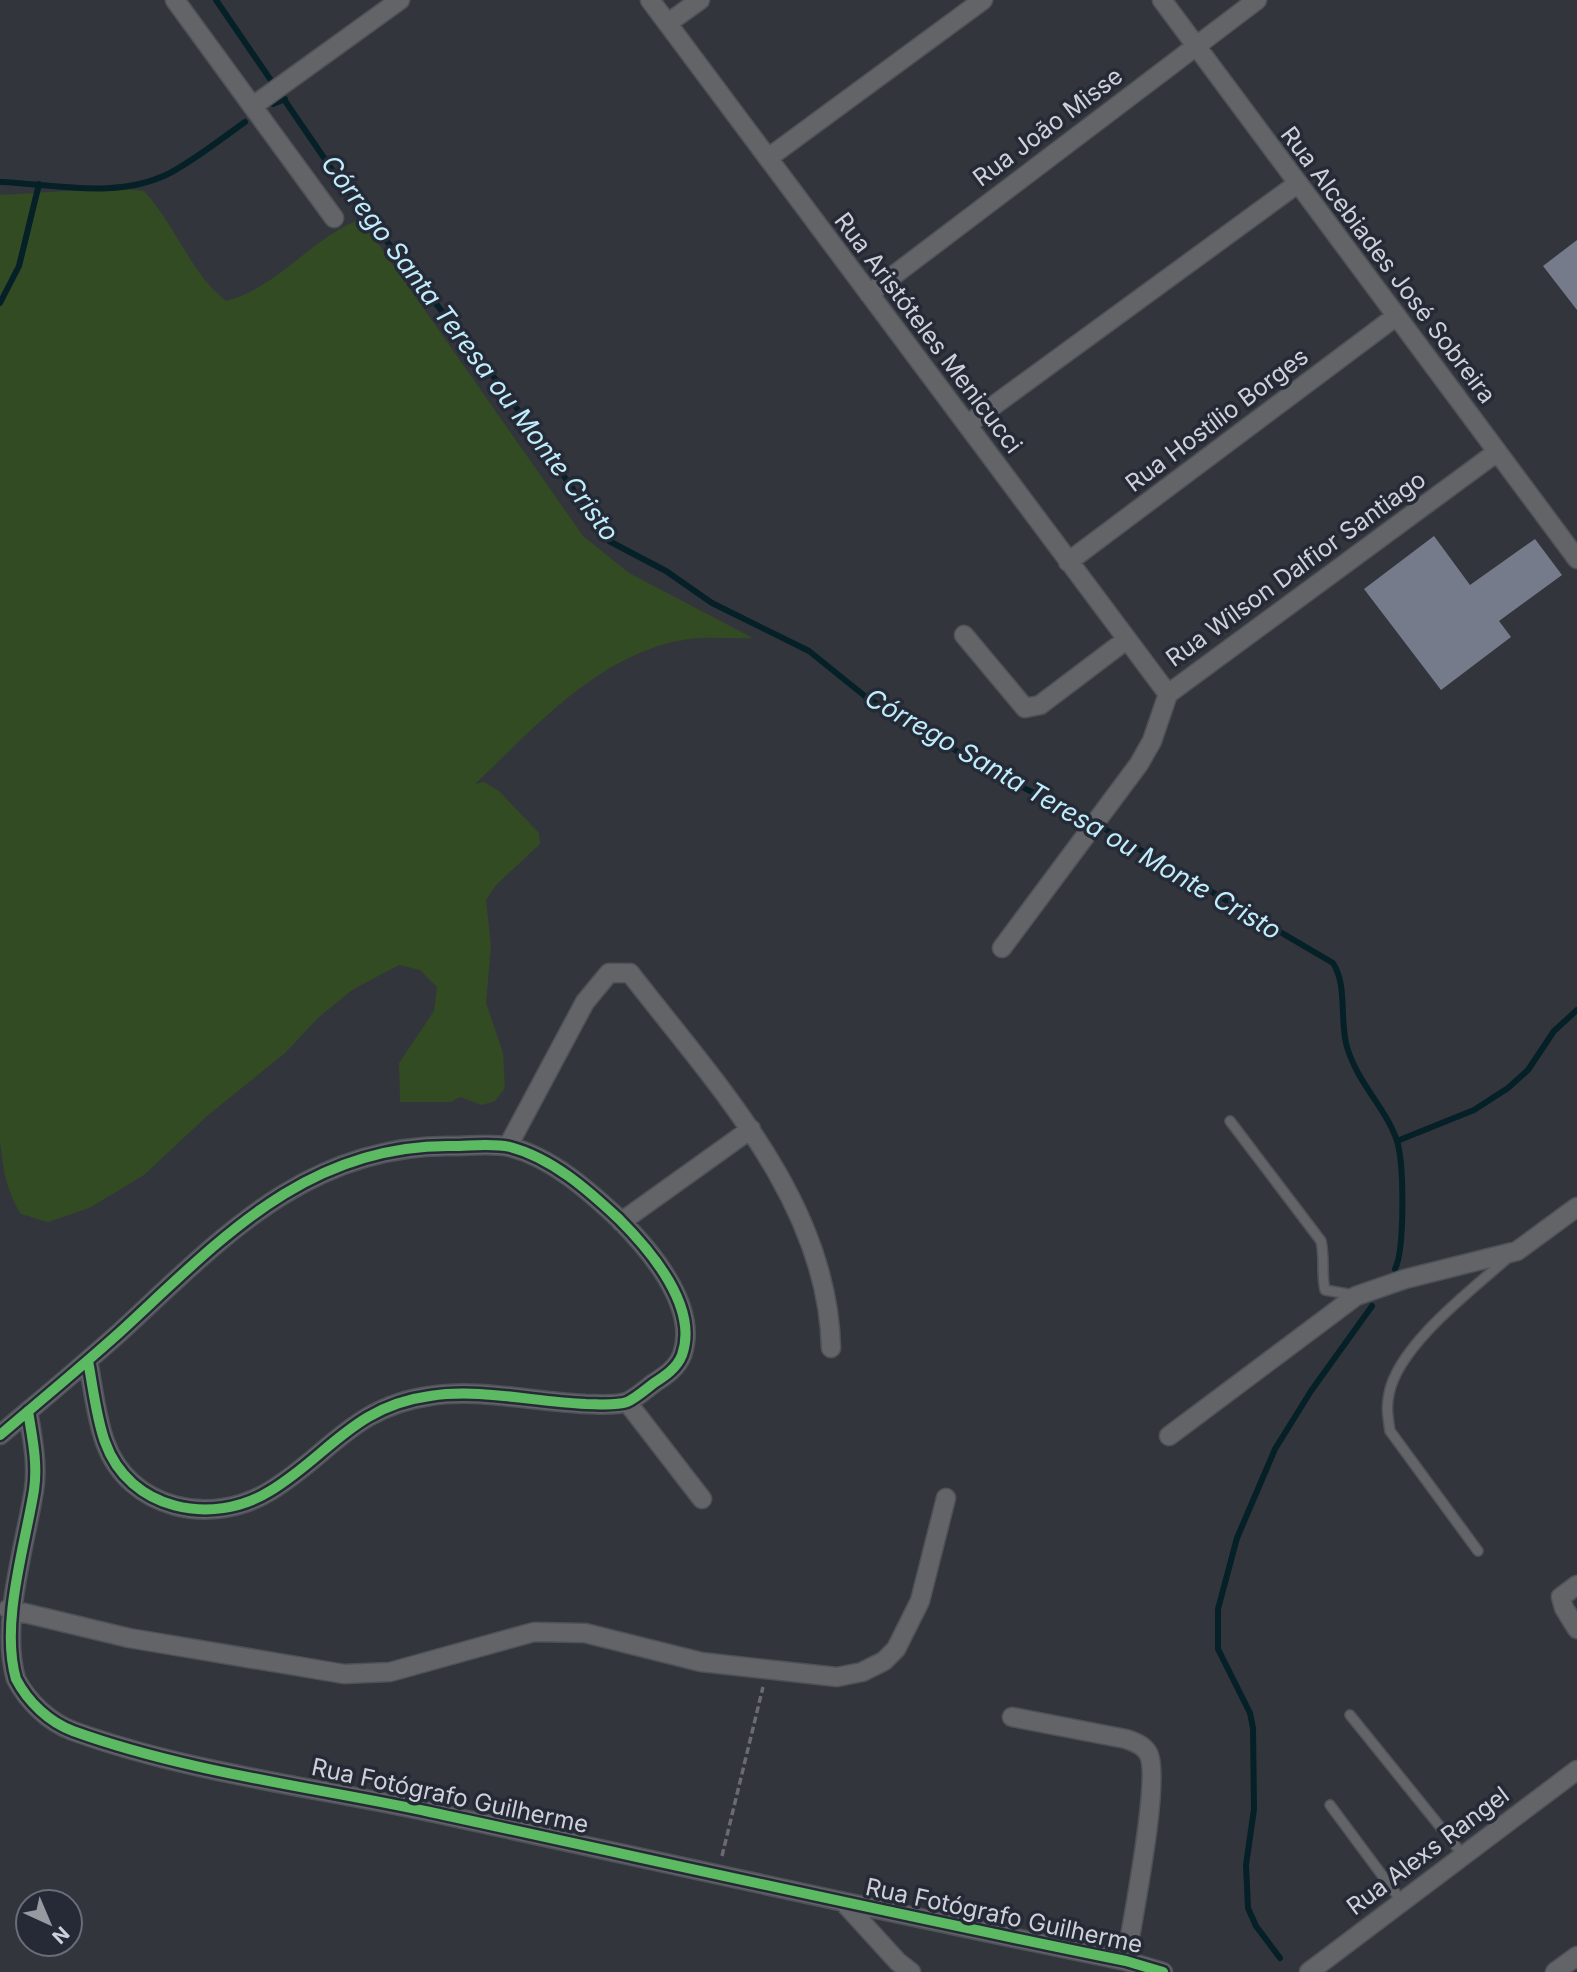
<svg xmlns="http://www.w3.org/2000/svg" width="1577" height="1972" viewBox="0 0 1577 1972" font-family="Inter,sans-serif">
  <style>
    .green { fill: #334b23 }
    .lines { fill: none; stroke-linecap: round; stroke-linejoin: round }
    .stream { stroke: #052027; stroke-width: 6 }
    .building { fill: #757b8b }
    .service-casing { stroke: #4e5157; stroke-width: 12 }
    .minor-casing { stroke: #4e5157; stroke-width: 21 }
    .path { stroke: #696b70; stroke-width: 3.5; stroke-dasharray: 7 3.5; stroke-linecap: butt }
    .service { stroke: #626468; stroke-width: 9 }
    .minor { stroke: #626468; stroke-width: 18 }
    .cycleway-casing { stroke: #252a36; stroke-width: 15 }
    .cycleway { stroke: #5cba63; stroke-width: 10 }
    .labels { text-anchor: middle; stroke-width: 7; stroke-linejoin: round; paint-order: stroke }
    .street-label { font-size: 24px; fill: #ced1d9; stroke: #252a36 }
    .water-label { font-size: 26px; font-style: italic; fill: #bfedfb; stroke: #252a36 }
  </style>
  <rect width="100%" height="100%" fill="#33353c"/>
  <path class="green" d="M 116,188 L 144,191 C 175,224 190,273 226,301 C 275,289 309,241 356,221 L 372,235 L 583,536 L 629,573 L 753,638 C 731,639 706,636 683,640 C 599,654 534,728 475,784 L 484,782 L 499,791 L 539,833 L 540,844 L 496,885 L 486,900 L 491,946 L 486,1003 L 503,1053 L 505,1088 L 495,1101 L 482,1105 L 460,1097 L 451,1102 L 400,1102 L 399,1063 L 434,1011 L 437,987 L 420,970 L 399,965 L 352,990 L 319,1017 L 285,1053 L 207,1116 L 144,1175 L 89,1208 L 48,1222 L 21,1214 C 6,1190 3,1169 0,1141 L 0,195 Z"/>
  <g class="lines">
    <path class="stream" d="M 216,0 L 344,187 L 504,390 L 609,541 L 666,571 L 712,603 L 809,651 L 866,697 L 917,728 L 998,775 L 1098,825 L 1333,963 C 1348,987 1339,1020 1347,1047 C 1358,1084 1386,1108 1397,1141 C 1404,1163 1405,1249 1395,1269
      M 273,104 L 285,99
      M 0,182 C 55,184 117,200 170,173 C 196,159 221,139 245,122
      M 0,303 L 19,266 L 39,184
      M 1397,1141 L 1474,1110 L 1508,1088 L 1528,1070 L 1554,1031 L 1577,1010
      M 1280,1958 L 1256,1926 L 1248,1908 L 1246,1865 L 1254,1809 L 1253,1728 L 1250,1713 L 1218,1649 L 1218,1609 L 1237,1538 L 1275,1449 L 1311,1391 L 1372,1306"/>
  </g>
  <path class="building" d="M 1577,240 L 1577,310 L 1543,266 Z
    M 1434,536 L 1470,585 L 1535,539 L 1562,575 L 1499,621 L 1511,637 L 1441,690 L 1364,589 Z"/>
  <g class="lines">
    <defs>
      <path id="service" d="M 1230,1121 L 1321,1241 C 1325,1259 1321,1273 1325,1290 L 1354,1295
        M 1478,1551 L 1390,1431 C 1388,1418 1386,1407 1389,1394 C 1398,1345 1474,1288 1510,1256
        M 1350,1715 L 1463,1855
        M 1330,1805 L 1402,1902"/>
      <path id="minor" d="M 175,0 L 334,218
        M 650,0 L 1168,694
        M 1162,0 L 1577,559
        M 668,23 L 700,0
        M 253,106 L 400,0
        M 768,158 L 983,0
        M 869,294 L 1257,0
        M 967,425 L 1297,184
        M 1068,562 L 1395,317
        M 964,635 L 1025,708 L 1040,705 L 1126,640
        M 1002,948 L 1139,764 L 1152,741 L 1168,694 L 1497,452
        M 508,1146 L 585,1002 L 609,973 L 630,973 C 715,1083 828,1201 831,1348
        M 621,1222 L 751,1129
        M 627,1402 L 702,1499
        M 28,1411 C 32,1437 38,1463 34,1490 C 25,1546 0,1624 16,1679 C 28,1702 49,1722 73,1731 C 186,1772 313,1787 430,1812 C 662,1862 893,1914 1126,1961 L 1163,1972
        M 0,1435 C 40,1401 80,1368 119,1333 C 219,1241 306,1144 452,1146 C 470,1146 493,1143 510,1147 C 552,1158 588,1190 619,1219 C 650,1250 699,1307 682,1355 C 677,1368 665,1376 654,1383 C 646,1389 636,1398 627,1402 C 615,1406 598,1404 586,1404 C 534,1402 480,1388 430,1396 C 354,1406 328,1456 270,1491 C 212,1527 129,1510 105,1442 C 96,1417 93,1387 88,1361
        M 1169,1436 L 1356,1296 L 1405,1279 L 1517,1251 L 1577,1207
        M 1577,1585 L 1561,1597 L 1564,1608 L 1577,1629
        M 8,1609 L 129,1638 L 344,1674 L 390,1672 L 534,1632 L 585,1633 L 701,1662 L 837,1677 L 862,1672 L 884,1661 L 896,1649 L 920,1601 L 946,1498
        M 1012,1717 L 1126,1739 C 1135,1742 1143,1745 1148,1753 C 1162,1776 1131,1926 1126,1961
        M 846,1905 L 898,1962 L 911,1972
        M 1309,1972 L 1577,1770
        M 1555,1972 L 1577,1956"/>
    </defs>
    <use href="#service" class="service-casing"/>
    <use href="#minor" class="minor-casing"/>
    <path class="path" d="M 722,1856 L 763,1687"/>
    <use href="#service" class="service"/>
    <use href="#minor" class="minor"/>
    <defs>
      <path id="cycleway" d="M 28,1411 C 32,1437 38,1463 34,1490 C 25,1546 0,1624 16,1679 C 28,1702 49,1722 73,1731 C 186,1772 313,1787 430,1812 C 662,1862 893,1914 1126,1961 L 1163,1972
        M 0,1435 C 40,1401 80,1368 119,1333 C 219,1241 306,1144 452,1146 C 470,1146 493,1143 510,1147 C 552,1158 588,1190 619,1219 C 650,1250 699,1307 682,1355 C 677,1368 665,1376 654,1383 C 646,1389 636,1398 627,1402 C 615,1406 598,1404 586,1404 C 534,1402 480,1388 430,1396 C 354,1406 328,1456 270,1491 C 212,1527 129,1510 105,1442 C 96,1417 93,1387 88,1361"/>
    </defs>
    <use href="#cycleway" class="cycleway-casing"/>
    <use href="#cycleway" class="cycleway"/>
  </g>
  <g class="labels">
    <g class="street-label">
      <text transform="translate(1048 127) rotate(-37)" y="8">Rua João Misse</text>
      <text transform="translate(1388 265) rotate(53)" y="8">Rua Alcebiades José Sobreira</text>
      <text transform="translate(928 333) rotate(53)" y="8">Rua Aristóteles Menicucci</text>
      <text transform="translate(1217 420) rotate(-37)" y="8">Rua Hostílio Borges</text>
      <text transform="translate(1296 569) rotate(-36)" y="8">Rua Wilson Dalfior Santiago</text>
      <text transform="translate(450 1796) rotate(12)" y="8">Rua Fotógrafo Guilherme</text>
      <text transform="translate(1428 1851) rotate(-37)" y="8">Rua Alexs Rangel</text>
      <text transform="translate(1004 1916) rotate(12)" y="8">Rua Fotógrafo Guilherme</text>
    </g>
    <g class="water-label">
      <text transform="translate(470 348) rotate(53)" y="9">Córrego Santa Teresa ou Monte Cristo</text>
      <text transform="translate(1073 814) rotate(30)" y="9">Córrego Santa Teresa ou Monte Cristo</text>
    </g>
  </g>
  <g transform="translate(49 1923) rotate(136)"><circle r="33" fill="#252a36" stroke="#696d77" stroke-width="2"/>
  <path d="M0-5L12 26L0 18L-12 26Z" fill="#989aa2"/>
  <text y="-10" font-size="19" font-weight="bold" text-anchor="middle" fill="#ced1d9">N</text>
  </g>
</svg>
